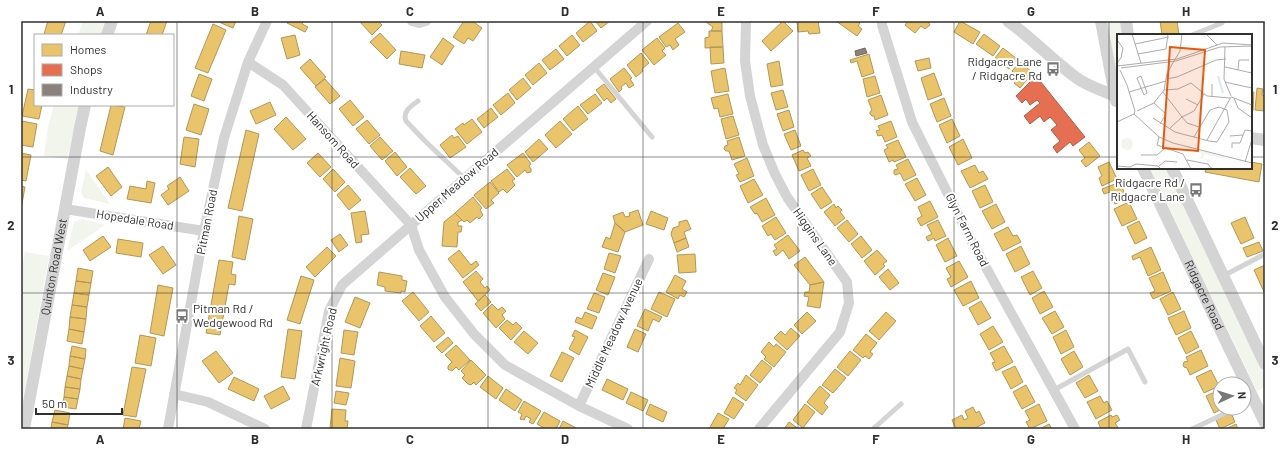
<svg xmlns="http://www.w3.org/2000/svg" width="1286" height="450" viewBox="0 0 1286 450" font-family="Barlow,sans-serif">
  <style>
    .green { fill: #f1f5ec }
    .homes { fill: #e9c46a; stroke: #b19758 }
    .shops { fill: #e76f51; stroke: #b05c47 }
    .industry { fill: #8a817c; stroke: #6f6865 }
    .lines { fill: none; stroke-linecap: round; stroke-linejoin: round }
    .service { stroke: #d4d4d4; stroke-width: 5 }
    .minor { stroke: #d4d4d4; stroke-width: 10 }
    .tertiary { stroke: #d4d4d4; stroke-width: 12 }
    .grid { fill: none; stroke: #2f2f2f; stroke-width: 1; stroke-opacity: 0.55 }
    .labels { text-anchor: middle; stroke-width: 4; stroke-linejoin: round; paint-order: stroke }
    .poi-label { font-size: 12px; fill: #2f2f2f; stroke: #fff; text-anchor: end }
    .street-label { font-size: 12px; fill: #2f2f2f; stroke: #fff }
    .inset-river { fill: none; stroke: #dae9f1; stroke-width: 2 }
    .inset-road { fill: none; stroke: #acacac; stroke-width: 1 }
    .view { fill: #e8590c; fill-opacity: 0.15; stroke: #e8590c; stroke-width: 2 }
    .inset-edge { fill: none; stroke: #2f2f2f; stroke-width: 2 }
    .neatline { fill: none; stroke: #2f2f2f; stroke-width: 1.5 }
    .grid-label { font-size: 13px; text-anchor: middle; font-weight: bold; fill: #2f2f2f }
  </style>
  <rect width="100%" height="100%" fill="#fff"/>
  <path class="green" d="M 83,21 L 108,21 L 103,35 L 78,35 Z
    M 1107,21 L 1120,21 L 1123,35 L 1118,35 L 1118,79 Z
    M 54,105 L 80,105 L 67,159 L 44,156 L 48,127 Z
    M 1150,168 L 1167,168 L 1265,376 L 1265,387 L 1257,391 Z
    M 86,170 L 110,204 L 84,198 L 81,192 Z
    M 82,219 L 105,225 L 67,251 L 74,222 Z
    M 25,252 L 49,256 L 21,412 L 21,271 Z"/>
  <path class="homes" d="M 48,21 L 66,21 L 61,35 L 48,35 L 44,34 Z
    M 151,21 L 167,21 L 162,35 L 146,35 Z
    M 221,21 L 236,21 L 233,28 L 221,23 Z
    M 288,21 L 304,21 L 302,24 L 308,27 L 305,32 L 287,23 Z
    M 359,21 L 378,21 L 382,25 L 372,35 Z
    M 464,21 L 472,21 L 482,28 L 473,41 L 468,38 L 464,44 L 453,37 Z
    M 590,21 L 597,31 L 583,42 L 576,33 Z
    M 595,21 L 610,21 L 601,28 Z
    M 706,21 L 719,21 L 722,23 L 722,31 L 711,31 L 713,27 L 706,22 Z
    M 783,21 L 793,31 L 771,51 L 762,41 Z
    M 797,21 L 818,21 L 820,33 L 809,34 L 808,31 L 798,32 Z
    M 836,21 L 857,21 L 860,23 L 858,26 L 862,29 L 857,36 Z
    M 908,21 L 928,21 L 930,25 L 925,29 L 921,26 L 915,33 L 905,25 Z
    M 960,21 L 980,32 L 973,44 L 954,32 Z
    M 1160,21 L 1177,21 L 1179,35 L 1162,35 Z
    M 678,23 L 685,32 L 675,39 L 679,45 L 673,50 L 670,45 L 666,47 L 659,37 Z
    M 213,24 L 226,30 L 208,73 L 195,68 Z
    M 709,31 L 722,31 L 723,47 L 705,48 L 705,38 L 709,37 Z
    M 380,33 L 396,50 L 387,59 L 370,42 Z
    M 984,34 L 1000,46 L 993,56 L 976,44 Z
    M 295,35 L 300,55 L 287,59 L 281,38 Z
    M 572,35 L 580,45 L 567,56 L 559,46 Z
    M 443,38 L 454,46 L 442,65 L 430,57 Z
    M 657,38 L 665,48 L 662,51 L 666,55 L 654,65 L 642,50 Z
    M 710,47 L 723,47 L 724,63 L 711,64 Z
    M 1003,48 L 1017,59 L 1009,69 L 995,58 Z
    M 556,49 L 564,59 L 550,70 L 542,60 Z
    M 401,51 L 425,55 L 422,68 L 399,64 Z
    M 641,53 L 649,63 L 642,69 L 643,71 L 636,77 L 627,65 Z
    M 869,54 L 874,73 L 862,77 L 857,61 L 851,63 L 850,60 Z
    M 929,58 L 931,68 L 918,71 L 915,61 Z
    M 310,59 L 326,77 L 316,86 L 300,68 Z
    M 779,61 L 783,85 L 771,87 L 767,64 Z
    M 1020,62 L 1033,73 L 1020,88 L 1014,83 L 1019,77 L 1012,71 Z
    M 539,63 L 547,73 L 533,85 L 525,75 Z
    M 624,68 L 632,78 L 630,79 L 634,85 L 629,88 L 626,83 L 621,87 L 622,89 L 619,92 L 610,79 Z
    M 725,68 L 729,91 L 715,93 L 711,71 Z
    M 934,73 L 942,95 L 928,100 L 921,78 Z
    M 199,74 L 212,79 L 204,101 L 191,96 Z
    M 875,76 L 880,93 L 867,97 L 863,79 Z
    M 523,78 L 531,88 L 517,100 L 509,90 Z
    M 325,79 L 340,96 L 330,104 L 315,87 Z
    M 604,84 L 616,99 L 611,103 L 607,98 L 604,101 L 596,90 Z
    M 1257,88 L 1263,89 L 1262,95 L 1265,96 L 1265,111 L 1255,110 Z
    M 28,89 L 35,90 L 35,105 L 42,105 L 39,119 L 22,116 Z
    M 783,90 L 788,107 L 776,110 L 771,93 Z
    M 1251,92 L 1254,92 L 1253,111 L 1251,110 Z
    M 508,93 L 515,103 L 501,115 L 493,105 Z
    M 595,94 L 602,103 L 588,114 L 580,105 Z
    M 728,94 L 733,114 L 720,117 L 718,108 L 714,109 L 711,98 Z
    M 881,95 L 888,115 L 875,120 L 874,116 L 872,116 L 870,114 L 870,112 L 872,110 L 868,100 Z
    M 944,98 L 951,116 L 937,122 L 930,104 Z
    M 350,100 L 364,117 L 353,126 L 339,109 Z
    M 270,102 L 276,115 L 256,124 L 250,111 Z
    M 194,104 L 209,109 L 201,135 L 186,130 Z
    M 111,105 L 125,107 L 113,155 L 100,151 Z
    M 578,106 L 588,119 L 573,131 L 563,119 Z
    M 491,108 L 498,117 L 484,128 L 477,119 Z
    M 789,110 L 794,127 L 783,131 L 777,114 Z
    M 733,116 L 739,135 L 726,139 L 721,119 Z
    M 286,117 L 306,139 L 293,150 L 274,129 Z
    M 472,119 L 482,132 L 467,144 L 455,129 L 463,123 L 464,125 Z
    M 952,119 L 960,136 L 947,143 L 939,125 Z
    M 367,120 L 380,135 L 369,144 L 356,129 Z
    M 22,121 L 37,124 L 33,147 L 21,145 L 21,130 Z
    M 560,121 L 572,134 L 556,148 L 545,135 Z
    M 891,121 L 897,137 L 885,142 L 882,135 L 878,136 L 876,131 L 880,130 L 878,126 Z
    M 246,130 L 259,134 L 242,211 L 228,208 Z
    M 795,130 L 801,146 L 791,150 L 784,134 Z
    M 452,135 L 454,138 L 458,136 L 466,147 L 450,158 L 440,145 Z
    M 184,137 L 199,139 L 195,167 L 180,164 Z
    M 380,137 L 393,151 L 382,160 L 370,146 Z
    M 739,137 L 745,156 L 732,160 L 729,151 L 726,151 L 724,149 L 725,146 L 728,145 L 727,141 Z
    M 539,139 L 548,149 L 533,162 L 525,152 Z
    M 963,139 L 972,158 L 958,165 L 949,147 Z
    M 898,140 L 906,157 L 894,162 L 893,160 L 889,162 L 884,150 L 888,148 L 886,145 Z
    M 1089,142 L 1100,156 L 1086,167 L 1081,161 L 1085,158 L 1079,150 Z
    M 803,150 L 805,153 L 808,152 L 811,156 L 807,158 L 811,166 L 799,171 L 792,155 Z
    M 395,152 L 407,167 L 397,176 L 385,161 Z
    M 21,153 L 31,155 L 26,181 L 21,180 Z
    M 318,153 L 331,167 L 320,177 L 307,163 Z
    M 523,153 L 531,164 L 529,166 L 531,169 L 531,172 L 527,173 L 525,170 L 517,177 L 507,165 Z
    M 747,158 L 754,176 L 740,182 L 736,175 L 739,174 L 734,164 Z
    M 908,159 L 916,175 L 904,181 L 900,173 L 896,175 L 894,174 L 894,170 L 898,169 L 896,165 Z
    M 1109,162 L 1117,179 L 1102,186 L 1099,178 L 1102,176 L 1098,167 Z
    M 1251,162 L 1262,164 L 1259,182 L 1205,172 L 1206,168 L 1251,168 Z
    M 975,165 L 979,173 L 983,171 L 988,179 L 970,188 L 961,171 Z
    M 108,167 L 122,187 L 111,196 L 96,176 Z
    M 410,168 L 426,186 L 416,194 L 400,177 Z
    M 333,169 L 345,182 L 335,192 L 323,179 Z
    M 507,169 L 515,179 L 512,181 L 515,185 L 507,193 L 503,189 L 499,192 L 491,181 Z
    M 813,169 L 821,185 L 809,191 L 801,175 Z
    M 180,177 L 189,191 L 168,205 L 161,195 L 169,189 L 167,186 Z
    M 917,178 L 926,195 L 915,201 L 905,184 Z
    M 754,179 L 763,195 L 748,203 L 740,186 Z
    M 147,181 L 155,183 L 151,203 L 127,199 L 130,186 L 146,189 Z
    M 490,182 L 499,193 L 491,200 L 494,203 L 486,209 L 474,195 Z
    M 1120,182 L 1127,199 L 1115,204 L 1110,192 L 1104,194 L 1102,189 Z
    M 348,185 L 361,200 L 349,210 L 337,195 Z
    M 985,185 L 993,202 L 980,208 L 972,191 Z
    M 21,186 L 25,187 L 21,209 Z
    M 822,187 L 832,202 L 821,209 L 811,194 Z
    M 473,197 L 482,208 L 480,210 L 483,215 L 479,219 L 477,217 L 470,223 L 467,220 L 464,222 L 455,213 Z
    M 766,198 L 775,215 L 762,222 L 757,213 L 755,214 L 750,207 Z
    M 930,201 L 938,217 L 921,226 L 917,219 L 922,216 L 918,207 Z
    M 1129,202 L 1137,219 L 1122,226 L 1114,209 Z
    M 834,204 L 836,208 L 838,206 L 842,210 L 840,212 L 845,218 L 835,226 L 824,212 Z
    M 996,204 L 1005,222 L 992,229 L 982,211 Z
    M 638,210 L 643,225 L 625,232 L 615,223 L 613,216 L 623,212 L 625,217 L 630,216 L 629,213 Z
    M 365,211 L 369,234 L 361,235 L 362,242 L 356,243 L 351,213 Z
    M 651,211 L 668,218 L 664,230 L 646,224 Z
    M 455,213 L 462,220 L 458,222 L 458,226 L 462,226 L 461,232 L 458,232 L 457,247 L 442,246 L 444,222 Z
    M 239,216 L 253,219 L 245,260 L 232,257 Z
    M 776,217 L 786,233 L 775,240 L 771,234 L 768,236 L 762,226 Z
    M 1245,217 L 1254,238 L 1241,244 L 1231,223 Z
    M 687,220 L 691,229 L 684,232 L 686,238 L 674,243 L 671,234 L 673,228 L 679,226 L 679,222 Z
    M 847,220 L 858,234 L 849,242 L 837,228 Z
    M 938,220 L 946,236 L 935,241 L 934,238 L 928,241 L 926,237 L 932,234 L 927,225 Z
    M 1139,221 L 1147,238 L 1135,244 L 1127,227 Z
    M 615,223 L 625,232 L 618,252 L 602,247 L 606,237 L 610,239 Z
    M 1008,227 L 1013,236 L 1017,235 L 1021,242 L 1003,251 L 994,234 Z
    M 340,234 L 348,245 L 339,252 L 331,240 Z
    M 788,235 L 800,251 L 789,259 L 783,250 L 776,256 L 773,251 L 777,249 L 774,245 Z
    M 103,236 L 111,247 L 90,261 L 83,250 Z
    M 861,236 L 872,250 L 862,258 L 851,244 Z
    M 686,238 L 689,247 L 677,252 L 674,243 Z
    M 948,238 L 957,256 L 945,262 L 936,245 Z
    M 118,239 L 143,243 L 141,257 L 116,253 Z
    M 1259,242 L 1263,251 L 1247,257 L 1243,248 Z
    M 163,246 L 176,265 L 163,274 L 149,255 Z
    M 1021,246 L 1030,264 L 1015,272 L 1006,254 Z
    M 327,247 L 336,256 L 315,277 L 306,267 Z
    M 1151,247 L 1161,270 L 1148,276 L 1140,257 L 1133,260 L 1132,256 Z
    M 459,250 L 471,265 L 476,261 L 479,265 L 463,278 L 448,259 Z
    M 877,250 L 887,261 L 883,264 L 885,266 L 875,275 L 864,261 Z
    M 609,253 L 621,256 L 615,273 L 604,269 Z
    M 695,254 L 696,272 L 679,273 L 677,255 Z
    M 805,257 L 824,282 L 810,285 L 794,265 Z
    M 219,260 L 233,262 L 231,274 L 236,275 L 235,285 L 229,284 L 220,335 L 206,333 Z
    M 959,261 L 968,277 L 951,287 L 947,279 L 951,277 L 946,268 Z
    M 1265,265 L 1265,294 L 1254,270 Z
    M 78,268 L 93,271 L 91,283 L 76,281 Z
    M 888,269 L 899,283 L 890,290 L 879,277 Z
    M 476,271 L 483,279 L 480,282 L 485,288 L 487,286 L 490,290 L 478,301 L 463,282 Z
    M 1033,271 L 1042,288 L 1030,295 L 1021,277 Z
    M 379,272 L 402,276 L 402,280 L 407,281 L 405,292 L 401,291 L 401,293 L 385,291 L 385,287 L 377,285 Z
    M 1163,272 L 1171,291 L 1153,299 L 1150,293 L 1155,291 L 1149,278 Z
    M 603,273 L 615,277 L 608,295 L 596,290 Z
    M 675,275 L 686,281 L 682,289 L 687,292 L 684,297 L 680,295 L 678,299 L 666,292 Z
    M 301,276 L 314,280 L 300,324 L 287,320 Z
    M 76,281 L 91,283 L 89,295 L 74,293 Z
    M 971,281 L 979,298 L 963,306 L 954,290 Z
    M 824,282 L 820,308 L 807,306 L 809,297 L 804,296 L 805,292 L 809,292 L 810,285 Z
    M 158,285 L 173,288 L 164,336 L 150,333 Z
    M 1044,291 L 1053,307 L 1040,314 L 1032,298 Z
    M 413,292 L 429,312 L 419,321 L 402,301 Z
    M 659,292 L 675,299 L 667,317 L 651,309 Z
    M 1173,292 L 1181,309 L 1168,315 L 1160,299 Z
    M 74,293 L 89,295 L 87,307 L 72,305 Z
    M 594,293 L 605,297 L 599,313 L 587,309 Z
    M 485,295 L 491,302 L 481,311 L 475,304 Z
    M 355,297 L 370,303 L 360,328 L 345,322 Z
    M 981,301 L 991,318 L 978,325 L 969,308 Z
    M 492,304 L 498,310 L 502,307 L 506,311 L 502,315 L 505,319 L 496,328 L 483,313 Z
    M 72,305 L 87,307 L 86,319 L 70,317 Z
    M 645,309 L 662,317 L 659,322 L 653,319 L 648,331 L 637,326 Z
    M 1055,311 L 1064,327 L 1052,334 L 1042,318 Z
    M 1184,311 L 1191,328 L 1176,335 L 1168,318 Z
    M 585,312 L 597,317 L 592,329 L 575,322 L 577,317 L 582,319 Z
    M 807,312 L 816,321 L 802,334 L 794,325 Z
    M 886,312 L 896,321 L 879,340 L 869,331 Z
    M 431,316 L 445,333 L 434,342 L 420,326 Z
    M 70,317 L 86,319 L 84,332 L 69,329 Z
    M 507,320 L 513,325 L 516,322 L 522,328 L 511,340 L 499,328 Z
    M 993,326 L 1003,342 L 989,350 L 980,334 Z
    M 791,328 L 800,336 L 787,350 L 774,338 L 781,331 L 785,335 Z
    M 69,329 L 84,332 L 82,344 L 67,341 Z
    M 288,329 L 302,331 L 295,379 L 281,377 Z
    M 635,329 L 646,334 L 638,352 L 627,347 Z
    M 344,330 L 358,332 L 354,355 L 341,353 Z
    M 575,330 L 588,337 L 579,355 L 569,349 L 575,337 L 572,336 Z
    M 1066,330 L 1074,347 L 1061,354 L 1053,337 Z
    M 524,331 L 538,343 L 528,354 L 514,342 Z
    M 1191,331 L 1199,347 L 1186,354 L 1178,338 Z
    M 866,334 L 877,343 L 870,352 L 873,354 L 869,359 L 865,356 L 863,358 L 853,350 Z
    M 140,335 L 156,338 L 151,366 L 135,363 Z
    M 448,337 L 453,343 L 442,353 L 436,347 Z
    M 769,342 L 774,347 L 776,344 L 786,352 L 774,367 L 764,359 L 766,357 L 761,352 Z
    M 456,345 L 470,360 L 459,370 L 456,367 L 452,371 L 448,369 L 448,366 L 452,362 L 445,355 Z
    M 72,346 L 86,349 L 85,359 L 70,356 Z
    M 1004,346 L 1013,362 L 996,371 L 992,363 L 995,362 L 990,353 Z
    M 1201,350 L 1208,366 L 1190,375 L 1187,368 L 1184,367 L 1183,365 L 1184,362 L 1188,361 L 1186,357 Z
    M 216,351 L 233,373 L 219,383 L 202,361 Z
    M 850,351 L 861,360 L 848,376 L 837,367 Z
    M 1074,351 L 1083,367 L 1070,375 L 1061,359 Z
    M 562,352 L 574,358 L 562,382 L 550,376 Z
    M 70,356 L 85,359 L 83,369 L 69,366 Z
    M 340,358 L 355,361 L 351,388 L 336,386 Z
    M 471,360 L 486,375 L 476,385 L 474,382 L 471,385 L 468,384 L 462,378 L 465,375 L 461,371 Z
    M 762,360 L 772,368 L 760,383 L 750,375 Z
    M 69,366 L 83,369 L 81,379 L 67,376 Z
    M 1015,366 L 1023,382 L 1011,389 L 1002,372 Z
    M 132,367 L 146,369 L 136,417 L 123,415 Z
    M 835,369 L 846,378 L 833,393 L 822,385 Z
    M 1211,370 L 1219,386 L 1204,393 L 1196,377 Z
    M 746,375 L 758,385 L 746,401 L 735,393 L 737,390 L 734,388 L 738,383 L 740,385 Z
    M 1089,375 L 1098,391 L 1085,398 L 1076,383 Z
    M 67,376 L 81,379 L 80,389 L 65,387 Z
    M 488,376 L 503,388 L 496,399 L 480,387 Z
    M 234,377 L 259,389 L 254,401 L 228,389 Z
    M 607,379 L 628,389 L 623,400 L 602,390 Z
    M 1026,385 L 1035,402 L 1022,409 L 1013,392 Z
    M 283,386 L 290,399 L 271,409 L 264,396 Z
    M 820,386 L 830,395 L 824,403 L 828,407 L 822,415 L 807,402 Z
    M 65,387 L 80,389 L 78,399 L 64,397 Z
    M 506,389 L 522,400 L 515,411 L 499,400 Z
    M 1219,390 L 1220,393 L 1220,408 L 1224,408 L 1214,413 L 1206,396 Z
    M 336,391 L 349,393 L 346,405 L 334,403 Z
    M 631,392 L 648,400 L 643,411 L 626,403 Z
    M 1100,396 L 1104,403 L 1107,401 L 1112,410 L 1096,419 L 1087,402 Z
    M 64,397 L 78,399 L 76,409 L 62,407 Z
    M 733,397 L 744,404 L 734,419 L 724,413 Z
    M 524,401 L 541,411 L 533,424 L 529,422 L 531,419 L 526,416 L 524,420 L 520,419 L 522,414 L 518,412 Z
    M 650,404 L 667,412 L 663,422 L 646,414 Z
    M 805,404 L 815,412 L 803,428 L 793,420 Z
    M 1039,404 L 1047,421 L 1030,429 L 1026,422 L 1030,420 L 1025,411 Z
    M 973,407 L 976,413 L 979,411 L 985,423 L 973,429 L 963,429 L 962,428 L 956,429 L 952,420 L 962,415 L 964,420 L 968,418 L 965,411 Z
    M 332,409 L 346,410 L 345,421 L 348,421 L 347,429 L 330,428 Z
    M 55,410 L 70,413 L 68,425 L 52,422 Z
    M 544,412 L 560,421 L 556,429 L 546,429 L 537,424 Z
    M 718,413 L 729,419 L 723,429 L 709,429 Z
    M 1231,413 L 1235,422 L 1220,429 L 1216,420 Z
    M 1111,415 L 1112,417 L 1117,415 L 1120,420 L 1115,423 L 1119,429 L 1101,429 L 1098,422 Z
    M 125,418 L 141,421 L 139,429 L 123,429 Z
    M 563,421 L 578,429 L 559,429 Z
    M 52,422 L 68,425 L 67,429 L 51,429 Z
    M 789,422 L 799,429 L 784,429 Z
    M 1049,424 L 1052,429 L 1040,429 Z
    M 1236,424 L 1238,429 L 1226,429 Z"/>
  <path class="shops" d="M 1036,76 L 1085,137 L 1073,146 L 1070,142 L 1057,153 L 1053,147 L 1060,141 L 1051,130 L 1057,125 L 1050,117 L 1044,122 L 1040,116 L 1030,124 L 1024,116 L 1040,103 L 1037,100 L 1030,105 L 1026,99 L 1022,103 L 1016,96 Z"/>
  <path class="industry" d="M 865,48 L 867,53 L 856,56 L 855,51 Z"/>
  <g class="lines">
    <path class="service" d="M 1192,35 L 1222,23
      M 594,67 L 652,137
      M 418,101 C 411,106 402,112 406,121 L 425,141 L 465,179
      M 1223,276 L 1265,254
      M 1054,390 L 1128,349 L 1145,382
      M 1244,405 L 1254,400
      M 873,429 L 901,404
      M 1192,429 L 1237,408"/>
    <path class="minor" d="M 412,21 L 419,23 L 426,21
      M 746,21 L 745,61 L 750,96 L 763,145 L 775,174 L 787,197 L 847,282 L 849,303 L 840,332 L 759,429
      M 882,21 L 882,25 L 912,122 L 972,242 L 1075,429
      M 248,62 L 283,85 L 411,225 L 342,285 L 329,311 L 306,429
      M 65,209 L 204,231
      M 174,394 L 208,402 L 265,429
      M 579,406 L 649,259
      M 168,429 L 204,231 L 224,138 L 248,62 L 267,21
      M 628,429 L 579,406 L 505,365 L 474,334 L 445,297 L 419,250 L 411,225 L 647,21"/>
    <g class="tertiary">
      <path d="M 1008,21 C 1032,38 1051,59 1074,76 C 1086,86 1104,91 1118,97"/>
      <path d="M 1101,21 L 1116,101"/>
      <path d="M 1126,21 L 1128,35"/>
      <path d="M 107,35 L 112,21"/>
      <path d="M 1251,138 L 1265,140"/>
      <path id="s1" d="M 1143,168 L 1265,423"/>
      <path d="M 1172,168 L 1265,364"/>
      <path id="s2" d="M 24,429 L 80,128 L 85,105"/>
    </g>
  </g>
  <path class="grid" d="M 177,21 L 177,429M 332,21 L 332,429M 488,21 L 488,429M 643,21 L 643,429M 798,21 L 798,429M 954,21 L 954,429M 1109,21 L 1109,429M 21,157 L 1118,157M 1251,157 L 1265,157M 21,293 L 1265,293"/>
  <defs>
    <symbol id="bus-bare" viewBox="-9 -9 18 18"><path d="M-5-6H5V4H4V6H2V4H-2V6H-4V4H-5ZM-3.5-4V0h7V-4ZM-3.5 1.2v1.5H-2V1.2ZM2 1.2v1.5H3.5V1.2Z" fill="#787878" stroke="#fff" stroke-width="2.5" paint-order="stroke"/></symbol>
  </defs>
  <g fill-rule="evenodd">
    <use href="#bus-bare" x="1043" y="59" width="20" height="20"/>
    <use href="#bus-bare" x="1186" y="180" width="20" height="20"/>
    <use href="#bus-bare" x="172" y="306" width="20" height="20"/>
  </g>
  <g class="labels">
    <g class="poi-label">
      <text x="1042" y="66">Ridgacre Lane<tspan x="1042" dy="14">/ Ridgacre Rd</tspan></text>
      <text x="1185" y="187">Ridgacre Rd /<tspan x="1185" dy="14">Ridgacre Lane</tspan></text>
      <text x="193" y="313" text-anchor="start">Pitman Rd /<tspan x="193" dy="14">Wedgewood Rd</tspan></text>
    </g>
    <g class="street-label">
      <text transform="translate(333 140) rotate(48)" y="4">Hansom Road</text>
      <text transform="translate(457 185) rotate(-41)" y="4">Upper Meadow Road</text>
      <text transform="translate(135 220) rotate(9)" y="4">Hopedale Road</text>
      <text transform="translate(207 222) rotate(-79)" y="4">Pitman Road</text>
      <text transform="translate(967 230) rotate(63)" y="4">Glyn Farm Road</text>
      <text transform="translate(815 237) rotate(55)" y="4">Higgins Lane</text>
      <text dy="4" stroke="none"><textPath href="#s2" startOffset="165">Quinton Road West</textPath></text>
      <text dy="4" stroke="none"><textPath href="#s1" startOffset="141">Ridgacre Road</textPath></text>
      <text transform="translate(614 333) rotate(-65)" y="4">Middle Meadow Avenue</text>
      <text transform="translate(324 347) rotate(-77)" y="4">Arkwright Road</text>
    </g>
  </g>
  <g transform="translate(1117 34)">
    <rect width="135" height="135" fill="#fff"/>
    <path d="M4 110a6 6 0 1 1 12 0a6 6 0 1 1-12 0ZM 66,112 L 108,123 L 109,125 L 87,120 L 86,124 L 94,126 L 90,130 L 90,126 L 79,123 L 84,123 L 85,120 Z" fill="#f1f5ec"/>
    <path class="inset-river" d="M 101,42 L 106,59"/>
    <path class="inset-road" d="M 15,0 L 24,29M 89,0 L 100,11M 0,6 L 6,14 L 4,24 L 0,29M 18,10 L 52,3M 108,13 L 107,45 L 114,62M 21,20 L 49,15 L 51,0M 0,32 L 60,25 L 106,9 L 135,11M 108,33 L 135,39M 4,34 L 59,27 L 103,13 L 135,12M 3,36 L 10,51 L 18,77 L 17,80 L 42,103 L 56,109 L 135,129M 121,36 L 122,26 L 132,26M 24,42 L 30,59 L 27,61 L 20,44 ZM 49,45 L 60,43 L 99,26 L 109,25M 108,48 L 135,54M 95,50 L 95,63M 47,56 L 61,55 L 74,49 L 90,62 L 113,64M 12,58 L 49,47M 46,58 L 65,83 L 77,77 L 87,60M 117,64 L 135,71M 69,65 L 81,71M 37,69 L 49,80 L 43,90M 20,77 L 37,69 L 47,56 L 50,39 L 63,17 L 65,0M 36,84 L 58,98 L 65,100 L 77,103 L 92,107 L 100,108 L 112,88 L 110,76 L 102,73 L 93,76 L 77,103M 0,88 L 17,80M 52,95 L 65,83 L 70,89 L 82,93M 113,102 L 126,101M 42,103 L 40,111 L 66,120 L 74,135M 90,106 L 114,63 L 117,64 L 121,74 L 135,84M 115,114 L 115,109 L 123,109 L 128,96 L 135,97M 24,121 L 40,121 L 47,115M 70,126 L 91,130 L 95,135M 128,128 L 135,105M 0,132 L 13,133 L 19,130 L 41,132 L 44,135M 41,133 L 48,127 L 60,128"/>
    <path class="view" d="M 53,13 L 88,16 L 81,117 L 46,114 Z"/>
    <rect width="135" height="135" class="inset-edge"/>
  </g>
  <rect width="1286" height="450" fill="none" stroke="#ffffff" stroke-width="44"/>
  <rect x="34" y="34" width="140" height="72" fill="#ffffff" stroke="#acacac"/>
  <rect x="42" y="44" width="20" height="12" fill="#e9c46a" stroke="#acacac"/>
  <text x="70" y="54" font-size="12" fill="#2f2f2f">Homes</text>
  <rect x="42" y="64" width="20" height="12" fill="#e76f51" stroke="#acacac"/>
  <text x="70" y="74" font-size="12" fill="#2f2f2f">Shops</text>
  <rect x="42" y="84" width="20" height="12" fill="#8a817c" stroke="#acacac"/>
  <text x="70" y="94" font-size="12" fill="#2f2f2f">Industry</text>
  <g transform="translate(1232 396) rotate(86)"><circle r="19" fill="#ffffff" stroke="#acacac"/>
  <path d="M0-3L7 15L0 10L-7 15Z" fill="#787878"/>
  <text y="-6" font-size="11" font-weight="bold" text-anchor="middle" fill="#2f2f2f">N</text>
  </g>
  <path d="M36 408v6h86v-6" fill="none" stroke="#2f2f2f" stroke-width="2"/>
  <text x="42" y="408" font-size="12" fill="#2f2f2f" stroke="#ffffff" stroke-width="3" paint-order="stroke">50 m</text>
  <rect x="22" y="22" width="1242" height="406" class="neatline"/>
  <g class="grid-label">
    <text x="100" y="16">A</text>
    <text x="255" y="16">B</text>
    <text x="410" y="16">C</text>
    <text x="565" y="16">D</text>
    <text x="721" y="16">E</text>
    <text x="876" y="16">F</text>
    <text x="1031" y="16">G</text>
    <text x="1186" y="16">H</text>
    <text x="11" y="94">1</text>
    <text x="1275" y="94">1</text>
    <text x="11" y="230">2</text>
    <text x="1275" y="230">2</text>
    <text x="11" y="365">3</text>
    <text x="1275" y="365">3</text>
    <text x="100" y="444">A</text>
    <text x="255" y="444">B</text>
    <text x="410" y="444">C</text>
    <text x="565" y="444">D</text>
    <text x="721" y="444">E</text>
    <text x="876" y="444">F</text>
    <text x="1031" y="444">G</text>
    <text x="1186" y="444">H</text>
  </g>
</svg>
